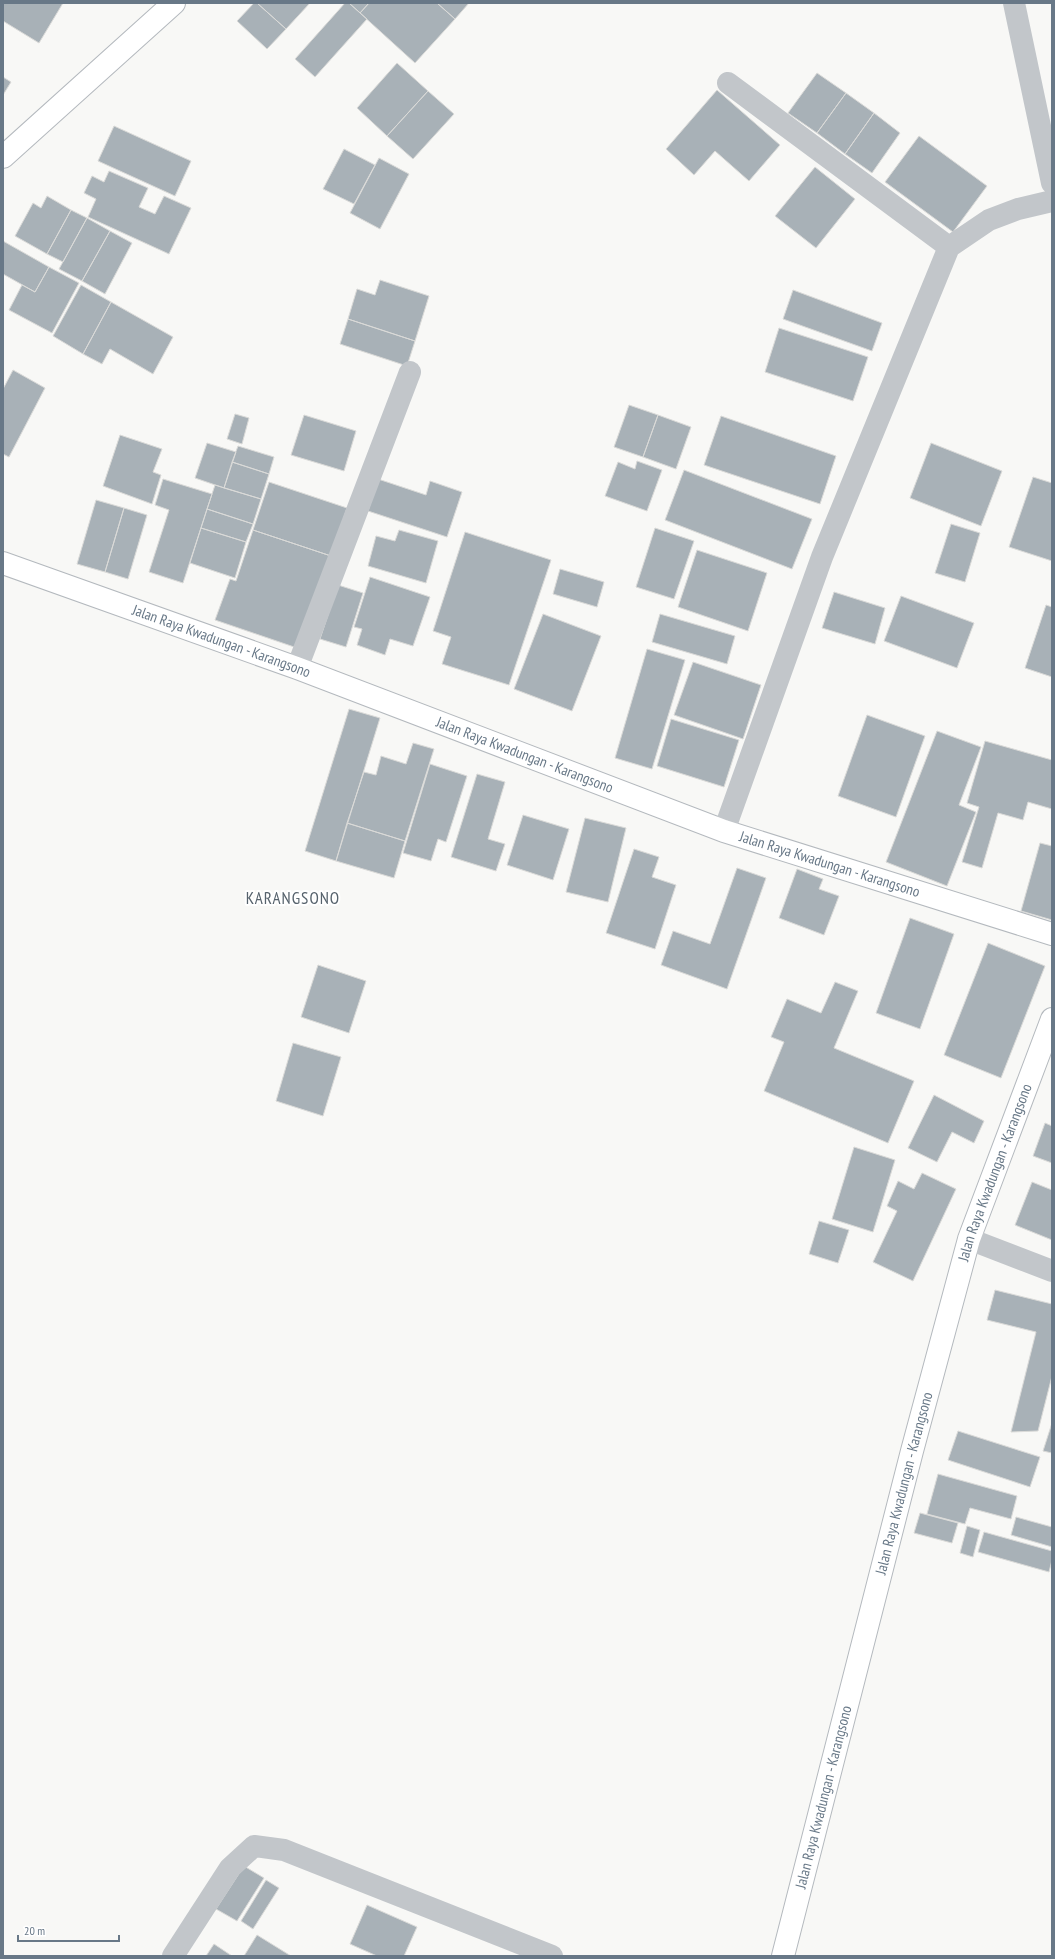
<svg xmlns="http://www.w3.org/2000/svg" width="1055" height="1959" viewBox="0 0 1055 1959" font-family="'PT Sans Narrow',sans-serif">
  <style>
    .building { fill: #a8b1b7; stroke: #dadad8 }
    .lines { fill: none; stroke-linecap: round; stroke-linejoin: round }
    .secondary-casing { stroke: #b4b9be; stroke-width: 24 }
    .street { stroke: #c2c6ca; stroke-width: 22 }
    .secondary { stroke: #fff; stroke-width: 22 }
    .labels { text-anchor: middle; stroke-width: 4; stroke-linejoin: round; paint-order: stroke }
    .street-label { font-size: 15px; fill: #687887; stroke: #fff }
    .quarter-label { font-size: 17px; letter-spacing: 1px; fill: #56626c; stroke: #fff }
  </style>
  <rect width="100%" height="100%" fill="#f8f8f6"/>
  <path class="building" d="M 3,3 L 63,3 L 39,43 L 3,21 Z
    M 254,3 L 257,3 L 286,29 L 267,49 L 237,21 Z
    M 257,3 L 310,3 L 286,29 Z
    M 345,3 L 349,3 L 367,19 L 315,77 L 295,59 Z
    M 349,3 L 369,3 L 360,13 Z
    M 369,3 L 437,3 L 455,19 L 415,63 L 360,13 Z
    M 437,3 L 469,3 L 455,19 Z
    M 397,63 L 428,91 L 387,136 L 357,108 Z
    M 817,73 L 846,93 L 817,133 L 788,113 Z
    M 3,77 L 11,82 L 3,95 Z
    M 717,90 L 780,145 L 749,181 L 715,151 L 694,175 L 666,149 Z
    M 428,91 L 454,114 L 413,159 L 387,136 Z
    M 846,93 L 874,113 L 845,154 L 817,133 Z
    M 874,113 L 900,133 L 872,173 L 845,154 Z
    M 114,126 L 191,161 L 175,196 L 98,161 Z
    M 919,136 L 987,186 L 953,232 L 885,182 Z
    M 344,149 L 375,165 L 354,204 L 323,189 Z
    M 379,158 L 409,174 L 380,229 L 350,213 Z
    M 815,167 L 855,199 L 816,248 L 775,216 Z
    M 109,171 L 148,188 L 139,207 L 155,214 L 164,196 L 191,208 L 169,254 L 88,217 L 96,199 L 84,193 L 92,176 L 104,182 Z
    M 47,196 L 71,210 L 47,254 L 15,236 L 33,203 L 41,208 Z
    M 71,210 L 87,218 L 63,262 L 47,254 Z
    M 87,218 L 110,231 L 82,281 L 59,269 Z
    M 110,231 L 132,243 L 105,294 L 82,281 Z
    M 3,241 L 49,267 L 35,292 L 3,274 Z
    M 49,267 L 79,283 L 52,333 L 9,310 L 22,285 L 35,292 Z
    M 380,280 L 429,296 L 415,341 L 348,319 L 357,289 L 375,295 Z
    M 81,285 L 111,302 L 83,354 L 53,336 Z
    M 793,290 L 882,323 L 872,351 L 783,319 Z
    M 111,302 L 173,337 L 153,374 L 110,349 L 102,364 L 83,354 Z
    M 348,319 L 415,341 L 407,366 L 340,344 Z
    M 779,328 L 868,357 L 853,401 L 765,372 Z
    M 13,370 L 45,388 L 9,457 L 3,454 L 3,389 Z
    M 629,405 L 658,415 L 643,457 L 614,447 Z
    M 235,414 L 249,418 L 242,444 L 227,439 Z
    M 304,415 L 356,431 L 344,471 L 291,455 Z
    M 658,415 L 691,427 L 676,469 L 643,457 Z
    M 721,416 L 836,456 L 820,504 L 704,465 Z
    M 120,435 L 162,449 L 153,472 L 161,475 L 152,504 L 103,486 Z
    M 207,443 L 236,452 L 224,488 L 195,478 Z
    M 931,443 L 1002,471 L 981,526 L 910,498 Z
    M 238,446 L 274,457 L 269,474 L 232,462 Z
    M 637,461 L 662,470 L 647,511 L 605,496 L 618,462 L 635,469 Z
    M 232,462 L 269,474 L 261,499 L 224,488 Z
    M 684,470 L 812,519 L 792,569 L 665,520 Z
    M 1033,477 L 1052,483 L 1052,561 L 1009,547 Z
    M 163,479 L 212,494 L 183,583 L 149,572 L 169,510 L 155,505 Z
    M 378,479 L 426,495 L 430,481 L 462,492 L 447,537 L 368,511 Z
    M 269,482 L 347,508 L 331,556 L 253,530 Z
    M 215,485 L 261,499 L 253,524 L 207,509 Z
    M 96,500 L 124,508 L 105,572 L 77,564 Z
    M 124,508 L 147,515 L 128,579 L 105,572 Z
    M 207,509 L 253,524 L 246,542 L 201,528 Z
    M 951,524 L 980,533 L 965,582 L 935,573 Z
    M 201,528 L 246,542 L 235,578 L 190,563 Z
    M 655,528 L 694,541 L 674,599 L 636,587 Z
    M 253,530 L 331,556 L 300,649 L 215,620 L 230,579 L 236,581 Z
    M 399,530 L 438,541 L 426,583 L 368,566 L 376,536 L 395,541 Z
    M 465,532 L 551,560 L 509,685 L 442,664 L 451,637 L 433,631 Z
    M 697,550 L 767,573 L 748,631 L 678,607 Z
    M 560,569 L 604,582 L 597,607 L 553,594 Z
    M 370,577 L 430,597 L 413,646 L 390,639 L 385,655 L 357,645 L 362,629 L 354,627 Z
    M 338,585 L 363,593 L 346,647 L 320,639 Z
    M 834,592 L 885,608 L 875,644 L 822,628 Z
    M 901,596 L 974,623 L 957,668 L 884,641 Z
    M 1046,605 L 1052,607 L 1052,677 L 1025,668 Z
    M 543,614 L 601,636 L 572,711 L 514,689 Z
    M 660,614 L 735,636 L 727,664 L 652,642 Z
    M 647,649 L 685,660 L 652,769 L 615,758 Z
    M 693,662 L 761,685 L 743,739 L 674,715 Z
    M 349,709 L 380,718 L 336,861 L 305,851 Z
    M 867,715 L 925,736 L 896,817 L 838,796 Z
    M 671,719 L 739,740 L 724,787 L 657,766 Z
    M 937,731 L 981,747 L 959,805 L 976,812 L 947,886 L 886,862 Z
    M 985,741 L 1052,760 L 1052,809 L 1028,802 L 1023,820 L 998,813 L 982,868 L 962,862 L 979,807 L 967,803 Z
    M 413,743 L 434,749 L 405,841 L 347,823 L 364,772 L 376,775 L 381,756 L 406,764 Z
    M 430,764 L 467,776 L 446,842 L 438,839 L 431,861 L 403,853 Z
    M 477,774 L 505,782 L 488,839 L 505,844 L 496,871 L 451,857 Z
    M 523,815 L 569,829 L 553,880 L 507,865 Z
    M 585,818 L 626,828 L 608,902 L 566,892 Z
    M 347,823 L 405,841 L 394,878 L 336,861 Z
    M 1040,843 L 1052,846 L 1052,920 L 1021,911 Z
    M 634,849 L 659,857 L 652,877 L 676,885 L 655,949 L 606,933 Z
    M 737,868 L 766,878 L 727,989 L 661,965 L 673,931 L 710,944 Z
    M 797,869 L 823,879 L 819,889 L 839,896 L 824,935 L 779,918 Z
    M 910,918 L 954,934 L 920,1029 L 876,1013 Z
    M 988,943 L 1045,966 L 1001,1078 L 944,1055 Z
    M 318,965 L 366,981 L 349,1033 L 301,1017 Z
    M 835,982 L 858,991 L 834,1048 L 914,1081 L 888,1143 L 764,1091 L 784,1042 L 771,1037 L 787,999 L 821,1013 Z
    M 293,1043 L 341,1057 L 323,1116 L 276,1101 Z
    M 934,1095 L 984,1121 L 974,1143 L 952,1132 L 937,1162 L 908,1148 Z
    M 1045,1123 L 1052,1126 L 1052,1163 L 1033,1156 Z
    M 854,1147 L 895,1160 L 873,1232 L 832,1219 Z
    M 922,1173 L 956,1189 L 913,1281 L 873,1262 L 897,1211 L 887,1206 L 898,1181 L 914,1189 Z
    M 1032,1182 L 1052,1190 L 1052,1240 L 1015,1225 Z
    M 819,1221 L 849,1230 L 838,1263 L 809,1254 Z
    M 995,1290 L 1052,1304 L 1052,1376 L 1038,1431 L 1011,1432 L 1036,1332 L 987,1320 Z
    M 1052,1423 L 1052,1453 L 1043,1451 Z
    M 958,1431 L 1040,1457 L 1030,1487 L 948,1460 Z
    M 938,1474 L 1017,1496 L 1011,1519 L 970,1508 L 965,1524 L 927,1514 Z
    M 920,1513 L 958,1523 L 952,1543 L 914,1533 Z
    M 1016,1517 L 1052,1527 L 1052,1547 L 1011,1535 Z
    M 967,1526 L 980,1530 L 973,1557 L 960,1553 Z
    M 984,1532 L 1052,1551 L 1052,1560 L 1049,1572 L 978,1552 Z
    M 244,1866 L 264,1878 L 237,1921 L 216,1909 Z
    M 266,1880 L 279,1888 L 253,1929 L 241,1921 Z
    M 367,1905 L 417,1927 L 404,1956 L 377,1956 L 350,1944 Z
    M 257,1935 L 291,1956 L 244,1956 Z
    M 214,1944 L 232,1956 L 206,1956 Z"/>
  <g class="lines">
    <defs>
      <g id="secondary">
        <path d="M 3,157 L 174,3"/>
        <path id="s1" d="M 3,563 L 297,668 L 724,831 L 1052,934"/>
        <path id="s2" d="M 783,1956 L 912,1451 L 969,1239 L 1052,1019"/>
      </g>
    </defs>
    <use href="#secondary" class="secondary-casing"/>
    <path class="street" d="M 1014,3 L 1052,183
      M 728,83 L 949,247
      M 297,668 L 410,372
      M 724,831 L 822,557 L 949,247 L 989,220 L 1018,209 L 1052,201
      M 969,1239 L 1052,1271
      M 173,1956 L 230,1868 L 254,1846 L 284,1850 L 552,1956"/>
    <use href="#secondary" class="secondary"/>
  </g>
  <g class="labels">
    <g class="street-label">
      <text dy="5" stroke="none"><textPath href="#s1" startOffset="232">Jalan Raya Kwadungan - Karangsono</textPath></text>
      <text dy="5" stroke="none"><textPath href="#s1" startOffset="556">Jalan Raya Kwadungan - Karangsono</textPath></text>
      <text dy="5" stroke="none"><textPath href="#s1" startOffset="880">Jalan Raya Kwadungan - Karangsono</textPath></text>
      <text dy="5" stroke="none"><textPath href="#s2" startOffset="812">Jalan Raya Kwadungan - Karangsono</textPath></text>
      <text dy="5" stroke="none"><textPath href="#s2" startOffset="488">Jalan Raya Kwadungan - Karangsono</textPath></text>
      <text dy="5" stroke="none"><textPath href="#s2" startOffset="164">Jalan Raya Kwadungan - Karangsono</textPath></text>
    </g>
    <g class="quarter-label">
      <text x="293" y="904">KARANGSONO</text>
    </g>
  </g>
  <rect width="1055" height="1959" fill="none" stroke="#687887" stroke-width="8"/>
  <path d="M18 1935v6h101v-6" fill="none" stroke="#687887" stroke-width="2"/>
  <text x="24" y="1935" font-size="12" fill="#687887" stroke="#ffffff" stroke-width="3" paint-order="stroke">20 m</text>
</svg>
